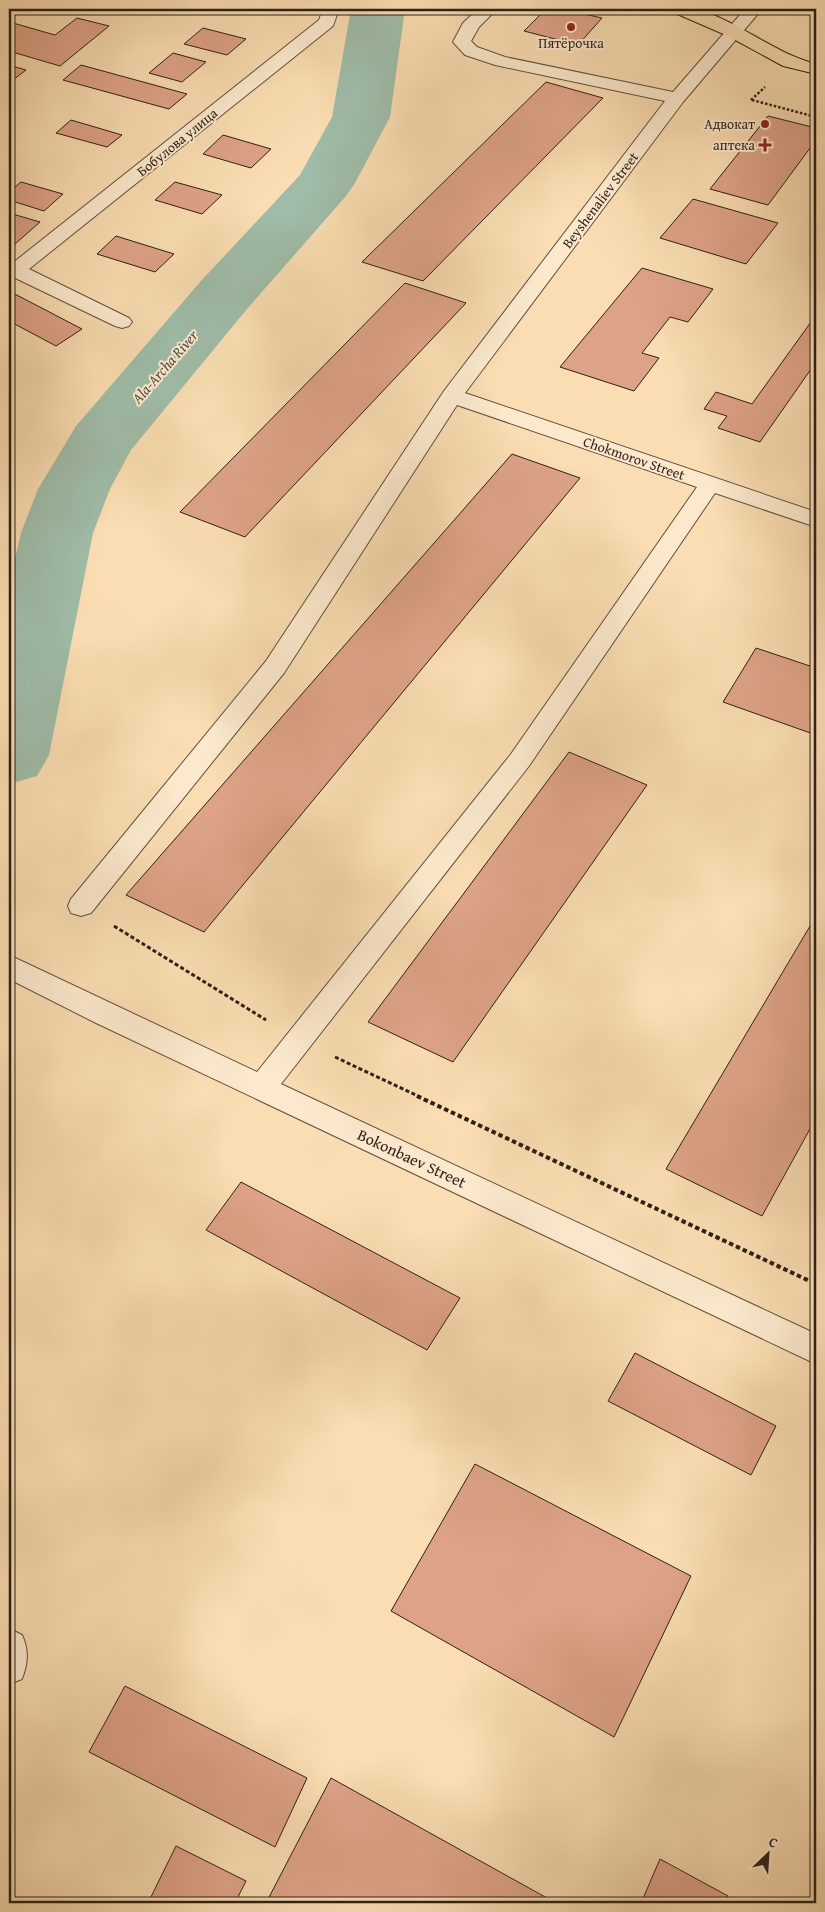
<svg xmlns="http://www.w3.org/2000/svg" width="825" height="1912" viewBox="0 0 825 1912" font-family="'Gentium Book Plus',serif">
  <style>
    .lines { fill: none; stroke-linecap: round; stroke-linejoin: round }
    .river { fill: #9fbca8; fill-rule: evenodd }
    .building { fill: #dea387; stroke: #2e1f18 }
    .minor-casing { stroke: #614e3e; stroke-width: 2 }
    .major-casing { stroke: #2e1f18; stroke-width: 2 }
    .path-far2 { stroke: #2e1f18; stroke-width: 2.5; stroke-dasharray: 2.5 2; stroke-linecap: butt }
    .path-far1 { stroke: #2e1f18; stroke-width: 3; stroke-dasharray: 4 2.5; stroke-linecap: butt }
    .path { stroke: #2e1f18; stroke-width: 4; stroke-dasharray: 4.5 3; stroke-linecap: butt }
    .minor { fill: #fce9cd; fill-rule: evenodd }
    .major { fill: #faddb2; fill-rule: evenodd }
    .poi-dot { fill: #8f2418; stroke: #fce9cd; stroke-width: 2 }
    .labels { text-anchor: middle; stroke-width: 4; stroke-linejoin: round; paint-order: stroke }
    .far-poi-label { font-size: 14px; fill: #2e1f18; stroke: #fce9cd; text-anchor: end }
    .far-street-label { font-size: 14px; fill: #2e1f18; stroke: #fce9cd }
    .far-water-label { font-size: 15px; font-style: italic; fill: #504e43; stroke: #fce9cd }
    .street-label { font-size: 16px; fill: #2e1f18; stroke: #fce9cd }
  </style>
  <rect width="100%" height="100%" fill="#faddb2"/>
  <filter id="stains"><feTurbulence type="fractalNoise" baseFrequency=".004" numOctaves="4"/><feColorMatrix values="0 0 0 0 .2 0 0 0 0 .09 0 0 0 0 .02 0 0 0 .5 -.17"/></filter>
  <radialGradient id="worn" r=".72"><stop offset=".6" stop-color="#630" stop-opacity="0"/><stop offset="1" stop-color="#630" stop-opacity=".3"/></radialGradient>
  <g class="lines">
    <path class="river" d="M 351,9 L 405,9 L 390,117 L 355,183 L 346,196 L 247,309 L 131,450 L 110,489 L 93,533 L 49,755 L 37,776 L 9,784 L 9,584 L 21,533 L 38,489 L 76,426 L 201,281 L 300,175 L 332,117 Z"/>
  </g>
  <path class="building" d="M 546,9 L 562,9 L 602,18 L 578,45 L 524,31 Z
    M 77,18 L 109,26 L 60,66 L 9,51 L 9,26 L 13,23 L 55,35 Z
    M 203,28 L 246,39 L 227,55 L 184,44 Z
    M 173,53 L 206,62 L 182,82 L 149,73 Z
    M 9,65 L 26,70 L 9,83 Z
    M 81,65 L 187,94 L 169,109 L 63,80 Z
    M 546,82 L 603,98 L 423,281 L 362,262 Z
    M 768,116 L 816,128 L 816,140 L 768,205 L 710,189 Z
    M 71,120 L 122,135 L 107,147 L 56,133 Z
    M 223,135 L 271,149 L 251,168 L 203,154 Z
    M 21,182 L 63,194 L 44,211 L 9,200 L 9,192 Z
    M 175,182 L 222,195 L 202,214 L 155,200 Z
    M 693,199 L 778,223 L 746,264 L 660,238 Z
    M 9,213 L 40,222 L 15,244 L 9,242 Z
    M 116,236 L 174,254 L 155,272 L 97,254 Z
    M 642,268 L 713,289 L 688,322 L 670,317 L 642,353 L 659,358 L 634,391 L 560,367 Z
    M 405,283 L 466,303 L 245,537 L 180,512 Z
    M 9,291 L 82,329 L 56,346 L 9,321 Z
    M 816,315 L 816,362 L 760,442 L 718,428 L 727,416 L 704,409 L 716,392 L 752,404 Z
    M 512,454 L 580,478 L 204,932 L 126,895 Z
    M 756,648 L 816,668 L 816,735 L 723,702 Z
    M 569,752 L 647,785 L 453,1062 L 368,1022 Z
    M 816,916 L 816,1118 L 762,1216 L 666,1169 Z
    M 241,1182 L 460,1298 L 427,1350 L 206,1230 Z
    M 635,1353 L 776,1426 L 751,1475 L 608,1401 Z
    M 475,1464 L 691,1576 L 614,1737 L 391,1611 Z
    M 125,1686 L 307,1778 L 275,1847 L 89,1752 Z
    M 331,1778 L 556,1903 L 266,1903 Z
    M 176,1846 L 246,1881 L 235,1903 L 148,1903 Z
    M 660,1859 L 728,1896 L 725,1903 L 641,1903 Z"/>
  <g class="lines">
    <defs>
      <path id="minor" d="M 323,9 L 339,9 L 333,26 L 29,269 L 129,318 L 132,322 L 129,326 L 122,328 L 115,326 L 9,275 L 9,261 L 14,262 L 319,20 Z
        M 478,9 L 497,9 L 479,27 L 471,41 L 477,47 L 505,57 L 673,92 L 745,9 L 762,9 L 683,102 L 465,393 L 816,512 L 816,527 L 715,493 L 529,766 L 281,1084 L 816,1334 L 816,1364 L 94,1022 L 9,979 L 9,955 L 257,1072 L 511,754 L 697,487 L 457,405 L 284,673 L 91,913 L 81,916 L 71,913 L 68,906 L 71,899 L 266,661 L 444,391 L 665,101 L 495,65 L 465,55 L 453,42 L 463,23 Z
        M 10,1629 L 22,1635 C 29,1650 28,1663 22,1679 L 9,1684 Z"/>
      <path id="major" d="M 673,9 C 680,9 689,7 696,9 C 739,21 773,53 816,64 L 816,74 L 783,66 L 728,36 L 675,13 Z"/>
    </defs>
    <use href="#minor" class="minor-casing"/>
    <use href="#major" class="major-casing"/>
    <path class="path-far2" d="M 640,9 L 649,13
      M 811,36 L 816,30
      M 751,100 L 765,87
      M 752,100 L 816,117"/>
    <path class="path-far1" d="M 114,926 L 266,1020
      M 335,1057 L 420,1097"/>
    <path class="path" d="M 417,1096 L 816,1284"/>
    <use href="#minor" class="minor"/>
    <use href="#major" class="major"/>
  </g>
  <g class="poi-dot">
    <circle cx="571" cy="27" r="5"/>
    <circle cx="765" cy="124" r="5"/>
    <path d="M762.5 137.5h5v5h5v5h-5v5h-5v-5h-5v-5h5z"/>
  </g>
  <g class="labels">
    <g class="far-poi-label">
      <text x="571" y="48" text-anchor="middle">Пятёрочка</text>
      <text x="755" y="129">Адвокат</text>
      <text x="755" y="150">аптека</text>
    </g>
    <g class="far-street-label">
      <text transform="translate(177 142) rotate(-39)" y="5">Бобулова улица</text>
      <text transform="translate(600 200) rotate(-53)" y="5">Beyshenaliev Street</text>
      <text transform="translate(634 458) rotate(19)" y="5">Chokmorov Street</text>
    </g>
    <g class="far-water-label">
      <text transform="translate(165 367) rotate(-49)" y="5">Ala-Archa River</text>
    </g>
    <g class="street-label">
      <text transform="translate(412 1158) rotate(25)" y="6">Bokonbaev Street</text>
    </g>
  </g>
  <rect width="825" height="1912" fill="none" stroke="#faddb2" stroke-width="30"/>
  <rect x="10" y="10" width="805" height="1892" fill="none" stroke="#2e1f18" stroke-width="2.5"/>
  <rect x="15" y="15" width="795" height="1882" fill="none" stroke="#2e1f18"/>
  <g transform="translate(768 1854) rotate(25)" stroke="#fce9cd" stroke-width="4" paint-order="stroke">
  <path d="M0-4L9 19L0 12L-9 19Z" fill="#2e1f18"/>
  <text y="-8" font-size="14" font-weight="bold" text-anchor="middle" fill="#2e1f18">С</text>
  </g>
  <rect width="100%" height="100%" filter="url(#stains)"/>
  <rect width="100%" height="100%" fill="url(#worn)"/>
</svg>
